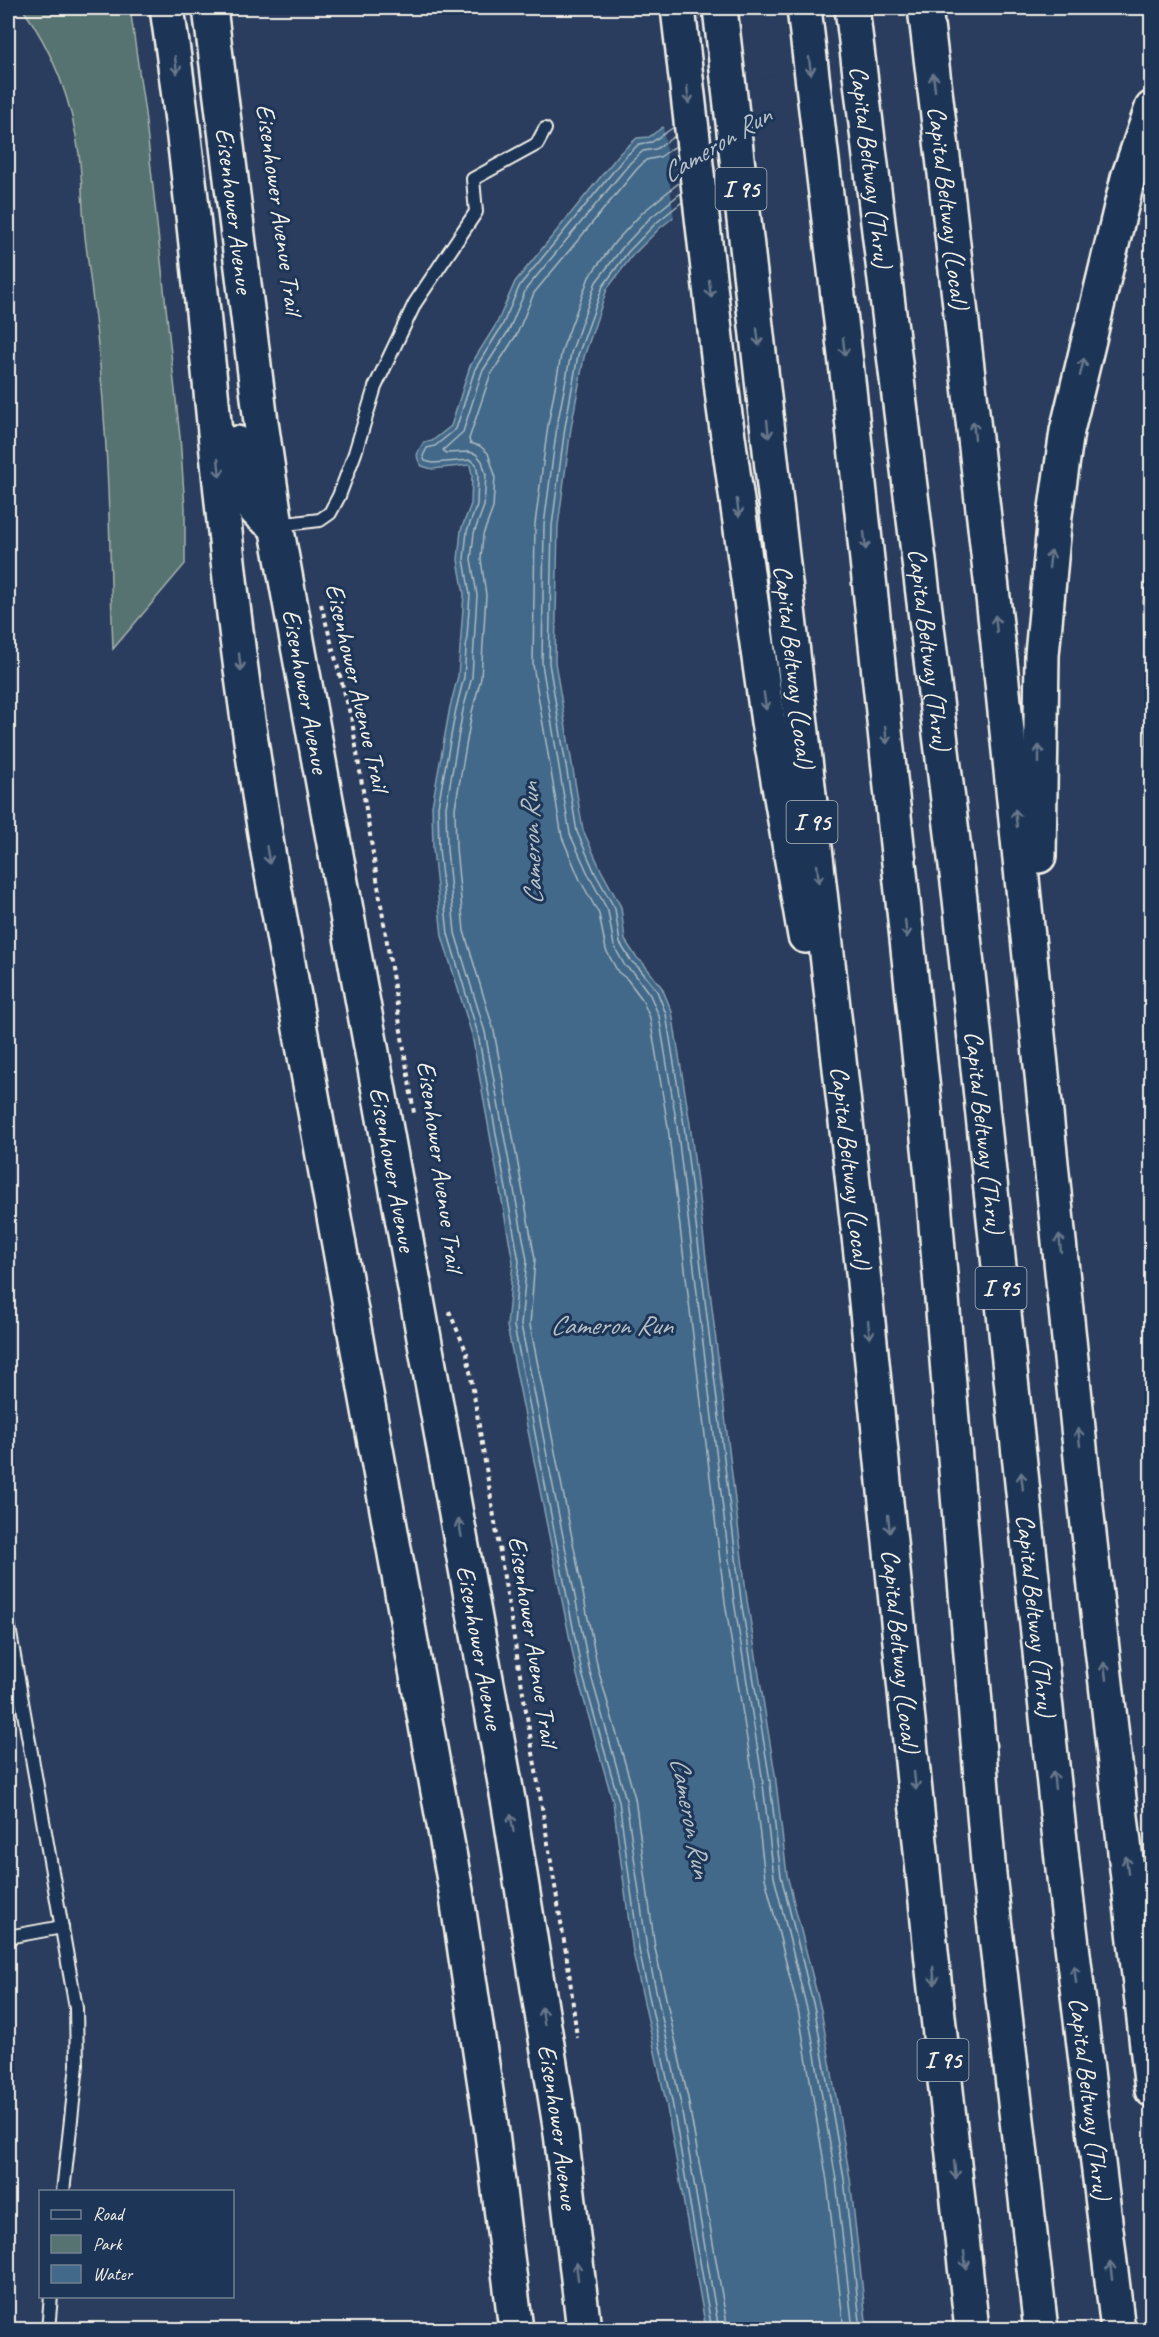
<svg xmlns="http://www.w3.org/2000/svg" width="1159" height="2337" viewBox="0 0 1159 2337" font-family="Caveat,sans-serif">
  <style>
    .green { fill: #577371; stroke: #a6b2ac; stroke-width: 1.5 }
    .water { fill: #42698a; stroke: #899fb0; stroke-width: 1.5 }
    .pier { fill: #2a3d5e }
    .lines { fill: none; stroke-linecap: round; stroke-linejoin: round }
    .shore { stroke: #adbbc2; stroke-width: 1.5 }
    .service-casing { stroke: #f4f1e8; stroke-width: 16 }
    .secondary-casing { stroke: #f4f1e8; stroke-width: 38 }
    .motorway-casing { stroke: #f4f1e8; stroke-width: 38 }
    .path { stroke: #f4f1e8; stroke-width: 4; stroke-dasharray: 4.5 4.5; stroke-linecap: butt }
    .service { stroke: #1d3557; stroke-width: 12 }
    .secondary { stroke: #1d3557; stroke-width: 33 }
    .motorway { stroke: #1d3557; stroke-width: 33 }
    .oneway { stroke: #68778a }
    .labels { text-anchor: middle; stroke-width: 6; stroke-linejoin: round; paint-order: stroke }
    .shield { fill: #1d3557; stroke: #b4b9bc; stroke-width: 1.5 }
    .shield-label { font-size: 24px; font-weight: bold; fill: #f4f1e8 }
    .street-label { font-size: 26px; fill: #f4f1e8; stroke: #1d3557 }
    .water-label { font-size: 27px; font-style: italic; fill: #b6c1c7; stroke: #1d3557 }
  </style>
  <rect width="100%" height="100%" fill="#2a3d5e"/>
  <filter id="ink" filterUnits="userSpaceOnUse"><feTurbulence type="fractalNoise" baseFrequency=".0167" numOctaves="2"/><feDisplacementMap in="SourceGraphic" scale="12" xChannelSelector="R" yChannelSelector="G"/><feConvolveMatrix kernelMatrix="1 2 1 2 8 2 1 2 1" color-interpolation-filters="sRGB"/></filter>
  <g filter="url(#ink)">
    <path class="green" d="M 22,8 L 130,8 L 145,113 L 180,437 L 185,508 L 185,564 L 113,649 C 110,572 110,494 104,417 C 101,359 93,302 86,245 C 82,215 83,184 79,154 C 72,102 53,50 22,8 Z
      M 1151,514 L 1151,832 L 1148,814 L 1143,602 Z"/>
    <path class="water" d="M 709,94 L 721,179 L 660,228 L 632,256 L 607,289 L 584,357 L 571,428 L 558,526 L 555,662 L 583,830 L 601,870 L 621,907 L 625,940 L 636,957 L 643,963 L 662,988 L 672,1012 L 690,1124 L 747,1600 L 775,1774 L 787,1875 L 821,2010 L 850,2178 L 867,2329 L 706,2329 L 666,2102 L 633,1952 L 613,1802 L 577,1675 L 507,1326 L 513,1262 L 472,1035 L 442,936 L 433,849 L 432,806 L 450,707 L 458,676 L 464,594 L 458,560 L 461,530 L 471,504 L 472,475 L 470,465 L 432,469 L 422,466 C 414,456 417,452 424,442 L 432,441 L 451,426 L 470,366 L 497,323 L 515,282 L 620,153 L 637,138 L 649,137 Z"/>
    <path class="pier" d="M 851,8 L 945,8 L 892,76 L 851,113 L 816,139 L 722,181 L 674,220 L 663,124 L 708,92 L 775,75 L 796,73 Z"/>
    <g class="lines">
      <path class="shore" d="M 674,127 L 652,142 L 639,144 L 625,157 L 520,285 L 502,326 L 475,369 L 456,429 L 435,446 L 427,448 L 423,456 L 425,461 L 433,463 L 471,460 L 476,464 L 478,475 L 477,505 L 467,531 L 464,559 L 470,595 L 464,677 L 456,709 L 438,806 L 439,849 L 448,934 L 478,1034 L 519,1261 L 514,1326 L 582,1673 L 619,1801 L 639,1950 L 672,2101 L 712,2330
        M 675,136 L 656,149 L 643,151 L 630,163 L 526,289 L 509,330 L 482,372 L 463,432 L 443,450 L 446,453 L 469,452 L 476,454 L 482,461 L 486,475 L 484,506 L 474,533 L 471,559 L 477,595 L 472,677 L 463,710 L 446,807 L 447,849 L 455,933 L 485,1032 L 527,1260 L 521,1325 L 590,1672 L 626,1800 L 647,1949 L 680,2100 L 719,2330
        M 676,146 L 660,157 L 646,160 L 637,169 L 534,293 L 517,334 L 490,376 L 469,439 L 470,443 L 480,446 L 488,453 L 495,475 L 493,508 L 483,535 L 481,559 L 486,595 L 481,678 L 472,712 L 455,808 L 456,848 L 464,931 L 494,1031 L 535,1259 L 530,1325 L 598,1669 L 635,1798 L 655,1948 L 688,2098 L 728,2330
        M 680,182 L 643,212 L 615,242 L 589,277 L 562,350 L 548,425 L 535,524 L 533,665 L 562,837 L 580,880 L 599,914 L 606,950 L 618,972 L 627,979 L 642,999 L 650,1018 L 668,1127 L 725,1602 L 753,1777 L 765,1878 L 799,2014 L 827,2181 L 844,2330
        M 681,193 L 650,218 L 622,248 L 596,282 L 571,353 L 557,426 L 544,525 L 542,664 L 570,834 L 589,876 L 608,911 L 614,946 L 625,966 L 634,973 L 650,995 L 659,1016 L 677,1126 L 734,1601 L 762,1776 L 774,1877 L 808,2013 L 836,2180 L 853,2330
        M 682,202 L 656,223 L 628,252 L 603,286 L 578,355 L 565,427 L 552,526 L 549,663 L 577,832 L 595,873 L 615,909 L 620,943 L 631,961 L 639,968 L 657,991 L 666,1014 L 684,1125 L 741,1600 L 769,1775 L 781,1876 L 815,2011 L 844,2179 L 861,2330"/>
      <defs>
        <path id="service" d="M 277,525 L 320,520 L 330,513 L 339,496 L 355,453 L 375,387 L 415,303 L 476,212 L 473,179 L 537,144 L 545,129
          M 8,1622 L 76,2008 L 77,2065 L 63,2192
          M 8,1937 L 62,1927
          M 48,2330 L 51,2296"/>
        <g id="secondary">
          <path d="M 167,8 C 194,194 209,382 229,570 C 239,664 253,758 268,852 L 456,1891 L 491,2125 L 516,2330"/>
          <path id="s1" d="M 210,8 L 261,422 L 276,525 L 509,1805 L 561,2133 L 584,2330"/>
          <path d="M 237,443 C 243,479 239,506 276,525"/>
        </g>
        <g id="motorway">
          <path d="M 678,8 L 724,408 L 768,722 L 805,936"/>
          <path id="s2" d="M 720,8 L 863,1272 L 932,1961 L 972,2330"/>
          <path d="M 804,8 L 849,389 L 932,1176 L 989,1875 L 1041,2330"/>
          <path id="s3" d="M 852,8 L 960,899 L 1064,1878 L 1118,2330"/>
          <path id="s4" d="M 925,8 L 946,182 L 997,633 L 1087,1516 L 1152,2090"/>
          <path d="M 1039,856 L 1042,655 L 1055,515 L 1067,431 L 1128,178 L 1152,108"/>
        </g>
      </defs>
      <use href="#service" class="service-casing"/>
      <use href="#secondary" class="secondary-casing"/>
      <use href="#motorway" class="motorway-casing"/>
      <path class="path" d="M 321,604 L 352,721 L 414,1113
        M 449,1311 L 467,1353 L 569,1971 L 577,2038"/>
      <use href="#service" class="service"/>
      <use href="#secondary" class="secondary"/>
      <use href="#motorway" class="motorway"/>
    </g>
    <defs><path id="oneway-shaft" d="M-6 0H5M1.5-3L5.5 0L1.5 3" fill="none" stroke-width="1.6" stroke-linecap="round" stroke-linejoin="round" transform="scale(1.5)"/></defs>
    <g class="oneway">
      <use href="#oneway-shaft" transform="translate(176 65) rotate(82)"/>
      <use href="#oneway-shaft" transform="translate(810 66) rotate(83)"/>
      <use href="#oneway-shaft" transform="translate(934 82) rotate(-97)"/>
      <use href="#oneway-shaft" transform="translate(688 95) rotate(83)"/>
      <use href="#oneway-shaft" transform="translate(710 289) rotate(83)"/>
      <use href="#oneway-shaft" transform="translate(758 337) rotate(83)"/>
      <use href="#oneway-shaft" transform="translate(844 347) rotate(83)"/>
      <use href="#oneway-shaft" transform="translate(1082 367) rotate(-77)"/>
      <use href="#oneway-shaft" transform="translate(768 429) rotate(84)"/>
      <use href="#oneway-shaft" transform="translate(974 430) rotate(-96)"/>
      <use href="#oneway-shaft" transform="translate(219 468) rotate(84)"/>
      <use href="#oneway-shaft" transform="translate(738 508) rotate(82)"/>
      <use href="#oneway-shaft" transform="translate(865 541) rotate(84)"/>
      <use href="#oneway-shaft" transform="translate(1050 559) rotate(-84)"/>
      <use href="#oneway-shaft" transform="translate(996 624) rotate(-96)"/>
      <use href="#oneway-shaft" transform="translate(240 662) rotate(83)"/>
      <use href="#oneway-shaft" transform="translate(765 701) rotate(82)"/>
      <use href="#oneway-shaft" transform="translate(886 735) rotate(84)"/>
      <use href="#oneway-shaft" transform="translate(1039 754) rotate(-90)"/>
      <use href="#oneway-shaft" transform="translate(1016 818) rotate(-96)"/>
      <use href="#oneway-shaft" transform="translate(268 855) rotate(80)"/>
      <use href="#oneway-shaft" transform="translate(818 874) rotate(84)"/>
      <use href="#oneway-shaft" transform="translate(906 929) rotate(84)"/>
      <use href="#oneway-shaft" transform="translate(1060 1243) rotate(-96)"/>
      <use href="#oneway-shaft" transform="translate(869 1330) rotate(84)"/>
      <use href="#oneway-shaft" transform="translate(1079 1437) rotate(-96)"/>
      <use href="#oneway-shaft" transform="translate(1022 1481) rotate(-96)"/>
      <use href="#oneway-shaft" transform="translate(889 1524) rotate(84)"/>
      <use href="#oneway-shaft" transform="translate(460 1528) rotate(-100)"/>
      <use href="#oneway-shaft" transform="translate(1105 1671) rotate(-97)"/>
      <use href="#oneway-shaft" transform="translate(1054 1780) rotate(-96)"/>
      <use href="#oneway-shaft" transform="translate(915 1781) rotate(84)"/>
      <use href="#oneway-shaft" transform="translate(512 1823) rotate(-100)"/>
      <use href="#oneway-shaft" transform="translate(1127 1865) rotate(-97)"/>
      <use href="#oneway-shaft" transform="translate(1075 1974) rotate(-97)"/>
      <use href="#oneway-shaft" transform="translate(934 1976) rotate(84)"/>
      <use href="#oneway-shaft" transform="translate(543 2016) rotate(-99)"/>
      <use href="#oneway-shaft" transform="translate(955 2170) rotate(84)"/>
      <use href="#oneway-shaft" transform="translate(965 2260) rotate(83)"/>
      <use href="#oneway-shaft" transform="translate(577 2271) rotate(-97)"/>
      <use href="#oneway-shaft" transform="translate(1111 2271) rotate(-97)"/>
    </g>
  </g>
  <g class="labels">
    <g class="shield">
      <rect x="715.5" y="168" width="51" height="42" rx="4.5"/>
      <rect x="786.5" y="801" width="51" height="42" rx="4.5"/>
      <rect x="975.5" y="1267" width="51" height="42" rx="4.5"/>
      <rect x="917.5" y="2039" width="51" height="42" rx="4.5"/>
    </g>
    <g class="shield-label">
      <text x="741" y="197">I 95</text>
      <text x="812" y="830">I 95</text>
      <text x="1001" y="1296">I 95</text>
      <text x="943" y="2068">I 95</text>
    </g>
    <g class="street-label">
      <text dy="9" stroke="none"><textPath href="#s3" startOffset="160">Capital Beltway (Thru)</textPath></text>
      <text dy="9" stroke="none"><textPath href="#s4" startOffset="201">Capital Beltway (Local)</textPath></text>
      <text transform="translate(280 209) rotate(82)" y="9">Eisenhower Avenue Trail</text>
      <text dy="9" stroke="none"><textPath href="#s1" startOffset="204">Eisenhower Avenue</textPath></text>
      <text dy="9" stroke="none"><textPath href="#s3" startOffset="646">Capital Beltway (Thru)</textPath></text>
      <text dy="9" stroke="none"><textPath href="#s2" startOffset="663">Capital Beltway (Local)</textPath></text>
      <text transform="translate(358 687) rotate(77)" y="9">Eisenhower Avenue Trail</text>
      <text dy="9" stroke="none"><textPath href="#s1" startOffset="690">Eisenhower Avenue</textPath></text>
      <text dy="9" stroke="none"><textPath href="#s3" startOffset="1132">Capital Beltway (Thru)</textPath></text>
      <text transform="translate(441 1166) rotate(82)" y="9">Eisenhower Avenue Trail</text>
      <text dy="9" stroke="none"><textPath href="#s2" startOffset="1167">Capital Beltway (Local)</textPath></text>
      <text dy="9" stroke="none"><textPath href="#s1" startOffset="1176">Eisenhower Avenue</textPath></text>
      <text dy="9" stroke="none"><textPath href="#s3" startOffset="1618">Capital Beltway (Thru)</textPath></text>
      <text transform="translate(534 1641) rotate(81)" y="9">Eisenhower Avenue Trail</text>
      <text dy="9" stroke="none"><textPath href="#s1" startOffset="1662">Eisenhower Avenue</textPath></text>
      <text dy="9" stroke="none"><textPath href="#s2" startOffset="1653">Capital Beltway (Local)</textPath></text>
      <text dy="9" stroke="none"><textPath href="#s3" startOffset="2104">Capital Beltway (Thru)</textPath></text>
      <text dy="9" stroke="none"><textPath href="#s1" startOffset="2148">Eisenhower Avenue</textPath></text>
    </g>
    <g class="water-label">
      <text transform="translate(716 144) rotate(-31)" y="9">Cameron Run</text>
      <text transform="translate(531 844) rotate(-92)" y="9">Cameron Run</text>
      <text x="611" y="1334">Cameron Run</text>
      <text transform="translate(691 1817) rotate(79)" y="9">Cameron Run</text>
    </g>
  </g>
  <rect width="1159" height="2337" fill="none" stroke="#1d3557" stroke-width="30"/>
  <rect x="15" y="15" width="1129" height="2307" fill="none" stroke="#f4f1e8" stroke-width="2" filter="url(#ink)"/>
  <rect x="39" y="2190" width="195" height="108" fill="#1d3557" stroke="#738091" stroke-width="1.5"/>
  <rect x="51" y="2210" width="30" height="9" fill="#1d3557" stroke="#738091" stroke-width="1.5"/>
  <text x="93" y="2220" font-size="18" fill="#f4f1e8">Road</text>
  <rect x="51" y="2235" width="30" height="18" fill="#577371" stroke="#738091" stroke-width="1.5"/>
  <text x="93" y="2250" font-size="18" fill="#f4f1e8">Park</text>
  <rect x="51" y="2265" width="30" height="18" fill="#42698a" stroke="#738091" stroke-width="1.5"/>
  <text x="93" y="2280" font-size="18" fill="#f4f1e8">Water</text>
</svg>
